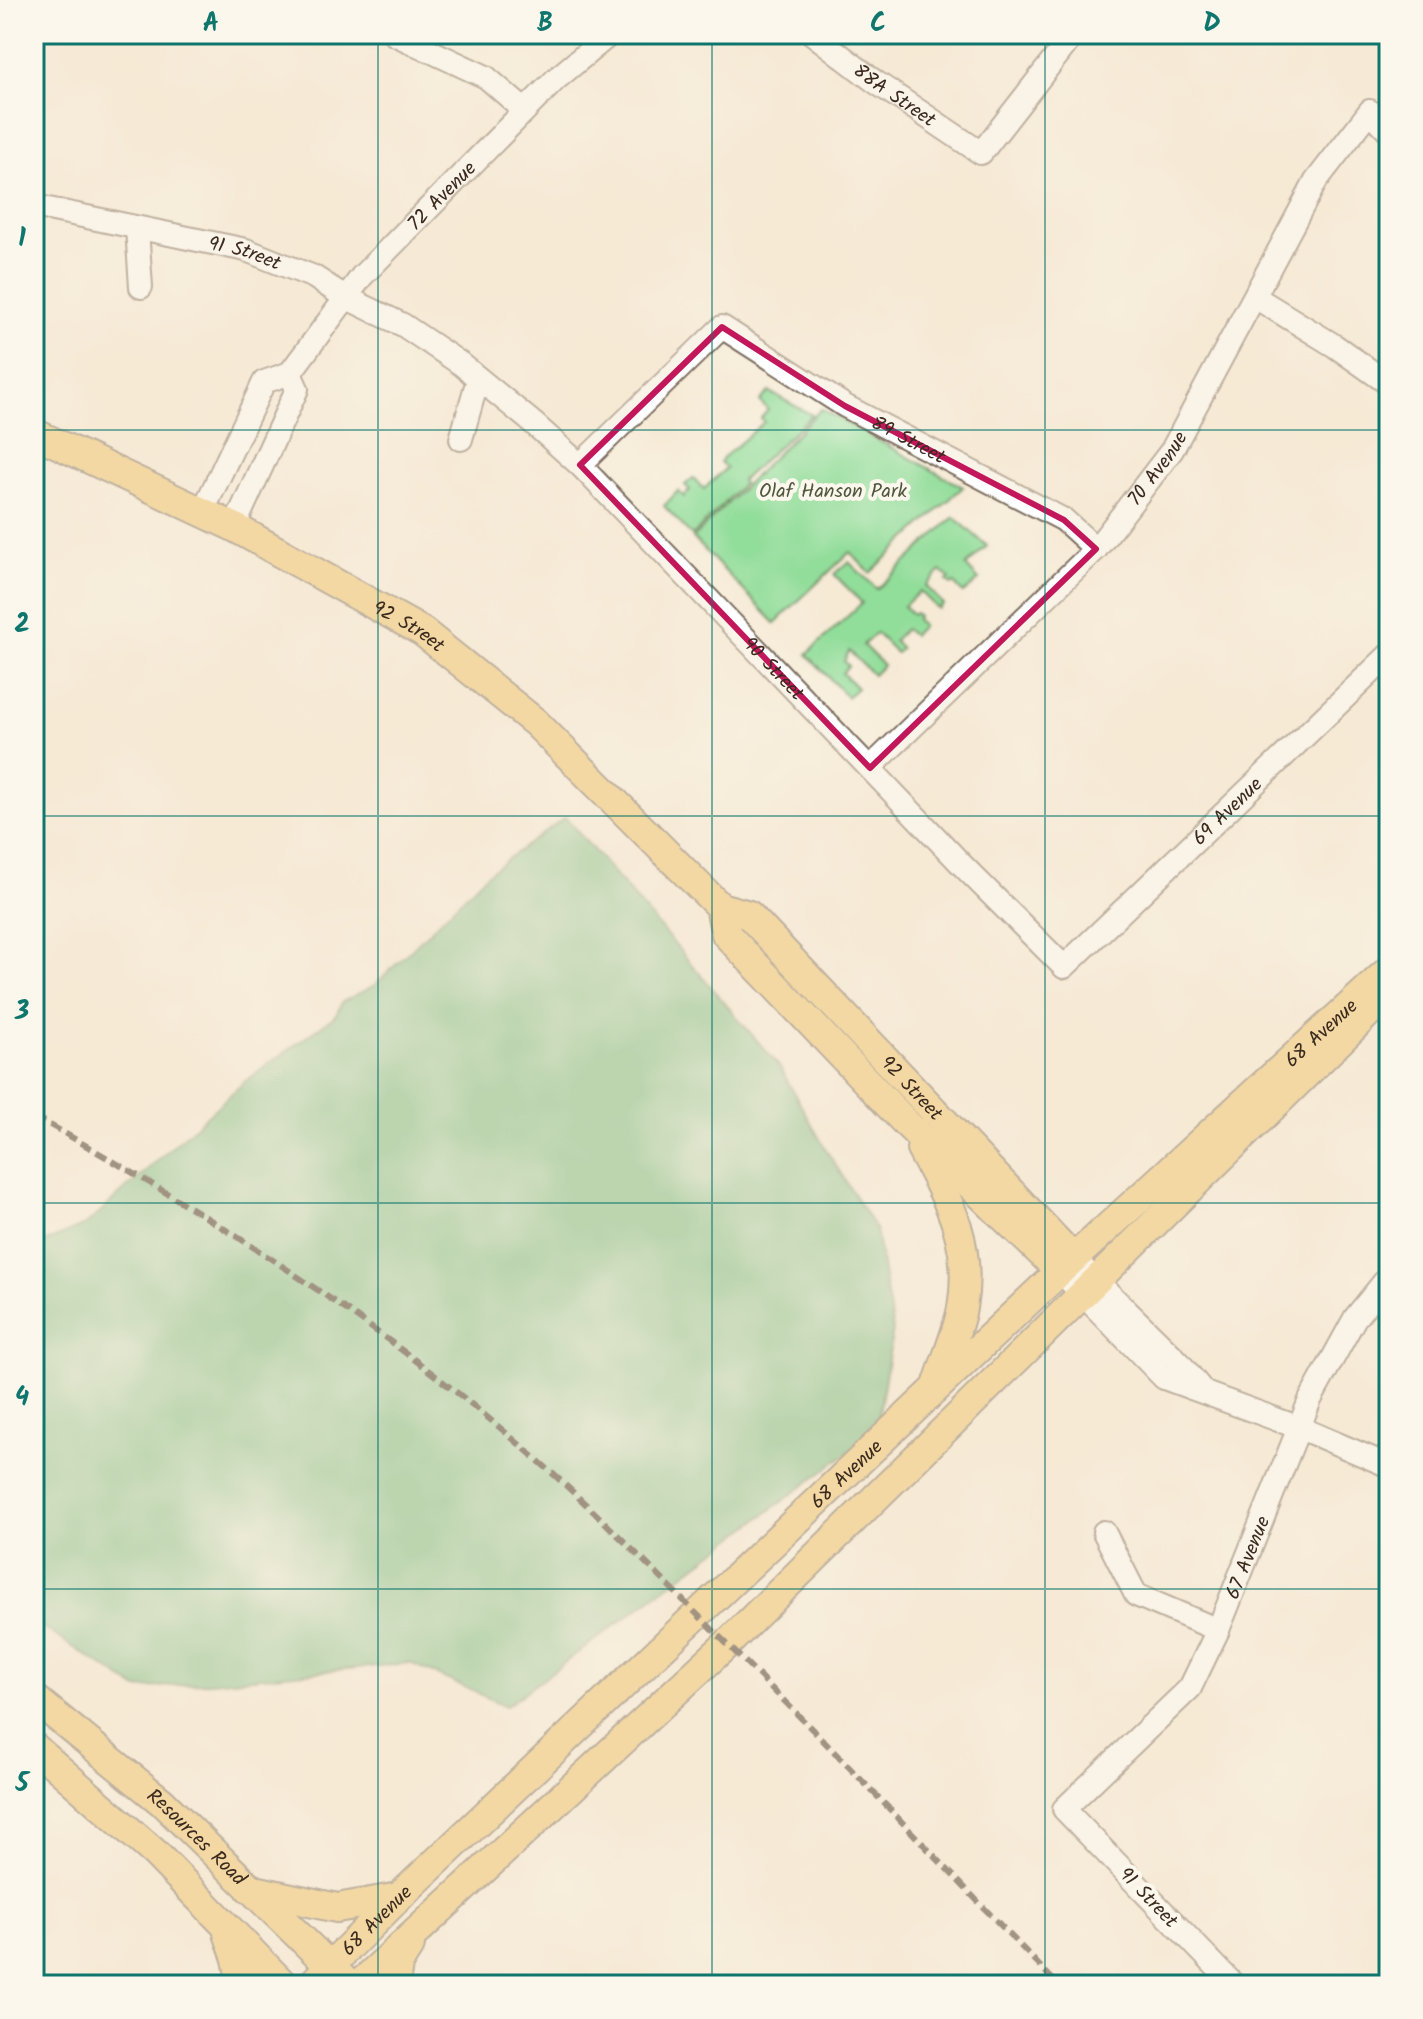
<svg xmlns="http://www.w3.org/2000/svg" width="1423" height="2019" viewBox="0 0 1423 2019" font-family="Kalam,sans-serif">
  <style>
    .green { fill: #91dd9a; stroke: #66845c; stroke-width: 2 }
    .forest { fill: #74bc82; stroke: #587350; stroke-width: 2 }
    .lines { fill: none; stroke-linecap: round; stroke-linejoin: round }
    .minor-casing { stroke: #7c6d5e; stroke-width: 26 }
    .major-casing { stroke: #7c6d5e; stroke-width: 32 }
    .minor { stroke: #fff; stroke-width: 22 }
    .major { stroke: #efc469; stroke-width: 28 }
    .rail { stroke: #3b2a1e; stroke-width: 6; stroke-dasharray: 12 6; stroke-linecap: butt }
    .marked { fill: none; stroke: #c2185b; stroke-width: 6; stroke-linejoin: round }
    .grid { fill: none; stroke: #0f766e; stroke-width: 2; stroke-opacity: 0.55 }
    .labels { text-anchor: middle; stroke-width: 8; stroke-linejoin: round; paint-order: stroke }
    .street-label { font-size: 20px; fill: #3b2a1e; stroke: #fbf7ec }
    .park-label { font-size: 20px; fill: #50573d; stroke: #fbf7ec }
    .neatline { fill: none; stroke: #0f766e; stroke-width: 3 }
    .grid-label { font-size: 26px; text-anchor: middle; font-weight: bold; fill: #0f766e }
  </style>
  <rect width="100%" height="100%" fill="#fbf7ec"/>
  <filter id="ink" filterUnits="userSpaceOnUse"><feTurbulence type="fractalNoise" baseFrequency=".0125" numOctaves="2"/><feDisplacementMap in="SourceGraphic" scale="16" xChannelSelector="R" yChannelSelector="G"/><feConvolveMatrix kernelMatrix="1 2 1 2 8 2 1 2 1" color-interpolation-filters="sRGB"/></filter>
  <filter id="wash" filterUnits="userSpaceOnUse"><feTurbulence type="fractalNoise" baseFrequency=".006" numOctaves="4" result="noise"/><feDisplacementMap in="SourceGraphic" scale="32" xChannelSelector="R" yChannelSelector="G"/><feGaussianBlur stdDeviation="1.8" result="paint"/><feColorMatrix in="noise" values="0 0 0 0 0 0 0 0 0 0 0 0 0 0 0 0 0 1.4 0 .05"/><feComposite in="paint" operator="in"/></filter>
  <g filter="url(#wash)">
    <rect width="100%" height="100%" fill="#f6ead5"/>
    <path class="green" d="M 769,392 L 812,415 L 741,481 L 743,484 L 692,536 L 664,506 L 678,491 L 684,497 L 690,490 L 685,485 L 693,478 L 704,489 L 726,468 L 720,462 L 723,458 L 764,422 L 761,418 L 768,410 L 760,401 Z
      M 821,409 L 963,487 L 870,573 L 850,552 L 775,623 L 693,538 Z
      M 954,517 L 987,546 L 966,566 L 979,580 L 963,593 L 954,583 L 951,585 L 947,581 L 950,579 L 941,571 L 926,586 L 943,604 L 938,609 L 920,591 L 904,606 L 912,615 L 915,613 L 918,616 L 916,619 L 922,626 L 913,635 L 905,629 L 894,640 L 901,649 L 896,653 L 876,633 L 863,645 L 883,665 L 873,675 L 849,651 L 844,661 L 849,666 L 842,673 L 857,688 L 847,697 L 807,654 L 862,603 L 834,574 L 849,562 L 877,589 Z"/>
    <path class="forest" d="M 565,817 L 779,1066 L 825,1148 L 876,1230 L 893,1330 L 876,1432 L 506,1706 L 410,1663 L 138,1689 L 34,1622 L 34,1247 L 87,1224 L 244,1082 L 336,1015 L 342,1002 L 375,985 L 487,874 Z"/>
  </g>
  <g filter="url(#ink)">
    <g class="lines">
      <defs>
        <g id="minor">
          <path d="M 394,34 L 486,77 L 524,110"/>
          <path id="s1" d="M 813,34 L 874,81 L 981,153 L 1074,34"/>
          <path id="s2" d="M 34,206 L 246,250 L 314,277 L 345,297 L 403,325 L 461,364 L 533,423 L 580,465 L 965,868 L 1064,967 L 1389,655"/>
          <path d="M 137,228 L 141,287"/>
          <path d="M 1255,297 L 1335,346 L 1389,384"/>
          <path d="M 461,439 L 478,379"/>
          <path id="s3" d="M 580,465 L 722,327 L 845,406 L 1064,520 L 1096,549"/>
          <path id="s4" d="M 203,511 L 264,382 L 290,373 L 362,276 L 556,79 L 610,34"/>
          <path d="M 234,527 L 297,389 L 290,373"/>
          <path id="s5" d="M 870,768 L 1096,549 L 1172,450 L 1316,181 L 1370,111 L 1389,131"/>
          <path d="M 1073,1258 L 1178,1361 L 1202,1390"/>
          <path d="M 1060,1271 L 1164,1378 L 1300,1428 L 1389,1466"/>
          <path d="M 1104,1532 L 1136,1595 L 1218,1630"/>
          <path id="s6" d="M 1234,1985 L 1064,1809 L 1190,1688 L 1218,1630 L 1310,1400 L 1355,1318 L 1389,1276"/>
        </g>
        <g id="major">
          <path id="s7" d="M 34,433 L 234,527 L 423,632 L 536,723 L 720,907 L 749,915 L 1073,1258"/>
          <path d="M 720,907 L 726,934 L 906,1123 L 1060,1271"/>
          <path d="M 921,1149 C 950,1203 973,1244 962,1308 C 957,1334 945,1360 937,1386"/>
          <path id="s8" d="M 34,1698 L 162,1802 L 344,1980"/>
          <path d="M 34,1747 L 155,1853 L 284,1985"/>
          <path d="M 250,1889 L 337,1908 L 399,1897"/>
          <path d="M 228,1933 L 237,1959 L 242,1985"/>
          <path id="s9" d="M 311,1985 L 399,1897 L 1060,1271 L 1389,970"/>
          <path d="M 359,1985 L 727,1644 L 1375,1006"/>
          <path d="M 395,1985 L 398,1964 L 410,1945"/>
        </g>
      </defs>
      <use href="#minor" class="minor-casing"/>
      <use href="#major" class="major-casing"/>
      <use href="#minor" class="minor"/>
      <use href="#major" class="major"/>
      <path class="rail" d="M 34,1116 C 207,1213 377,1320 527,1451 C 598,1512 661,1579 727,1644 C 840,1755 948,1871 1058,1985"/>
    </g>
  </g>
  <path d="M0 0H1423V2019H0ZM 722,327 L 845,406 L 1064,520 L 1096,549 L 870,768 L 580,465 Z" fill="#f6ead5" fill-opacity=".55" fill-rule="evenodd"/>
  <path class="marked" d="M 722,327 L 845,406 L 1064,520 L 1096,549 L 870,768 L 580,465 Z"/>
  <path class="grid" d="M 378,34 L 378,1985M 712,34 L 712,1985M 1045,34 L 1045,1985M 34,430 L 1389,430M 34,816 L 1389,816M 34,1203 L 1389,1203M 34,1589 L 1389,1589"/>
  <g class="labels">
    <g class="street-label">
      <text dy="7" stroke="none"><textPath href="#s1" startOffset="102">88A Street</textPath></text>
      <text dy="7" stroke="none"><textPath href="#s4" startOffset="404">72 Avenue</textPath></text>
      <text dy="7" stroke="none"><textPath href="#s2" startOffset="216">91 Street</textPath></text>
      <text dy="7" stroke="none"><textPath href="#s3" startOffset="416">89 Street</textPath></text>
      <text dy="7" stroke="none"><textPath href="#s5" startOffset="416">70 Avenue</textPath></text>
      <text dy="7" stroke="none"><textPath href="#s7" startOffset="422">92 Street</textPath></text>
      <text dy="7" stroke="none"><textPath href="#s2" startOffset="898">90 Street</textPath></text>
      <text dy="7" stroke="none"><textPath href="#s2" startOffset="1540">69 Avenue</textPath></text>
      <text dy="7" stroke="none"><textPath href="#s9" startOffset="1388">68 Avenue</textPath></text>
      <text dy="7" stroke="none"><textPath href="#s7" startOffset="1110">92 Street</textPath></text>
      <text dy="7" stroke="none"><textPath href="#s9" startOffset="740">68 Avenue</textPath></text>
      <text dy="7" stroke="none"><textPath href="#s6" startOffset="562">67 Avenue</textPath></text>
      <text dy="7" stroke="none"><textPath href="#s8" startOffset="214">Resources Road</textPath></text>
      <text transform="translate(1149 1897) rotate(46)" y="7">91 Street</text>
      <text dy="7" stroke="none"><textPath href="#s9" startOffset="92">68 Avenue</textPath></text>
    </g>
    <g class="park-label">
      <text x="833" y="497">Olaf Hanson Park</text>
    </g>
  </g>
  <rect width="1423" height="2019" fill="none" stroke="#fbf7ec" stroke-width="88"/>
  <rect x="44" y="44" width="1335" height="1931" class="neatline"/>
  <g class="grid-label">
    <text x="211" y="31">A</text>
    <text x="545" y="31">B</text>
    <text x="878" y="31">C</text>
    <text x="1212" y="31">D</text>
    <text x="22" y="246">1</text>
    <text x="22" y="632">2</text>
    <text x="22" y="1019">3</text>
    <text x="22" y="1405">4</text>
    <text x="22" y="1791">5</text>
  </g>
</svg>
